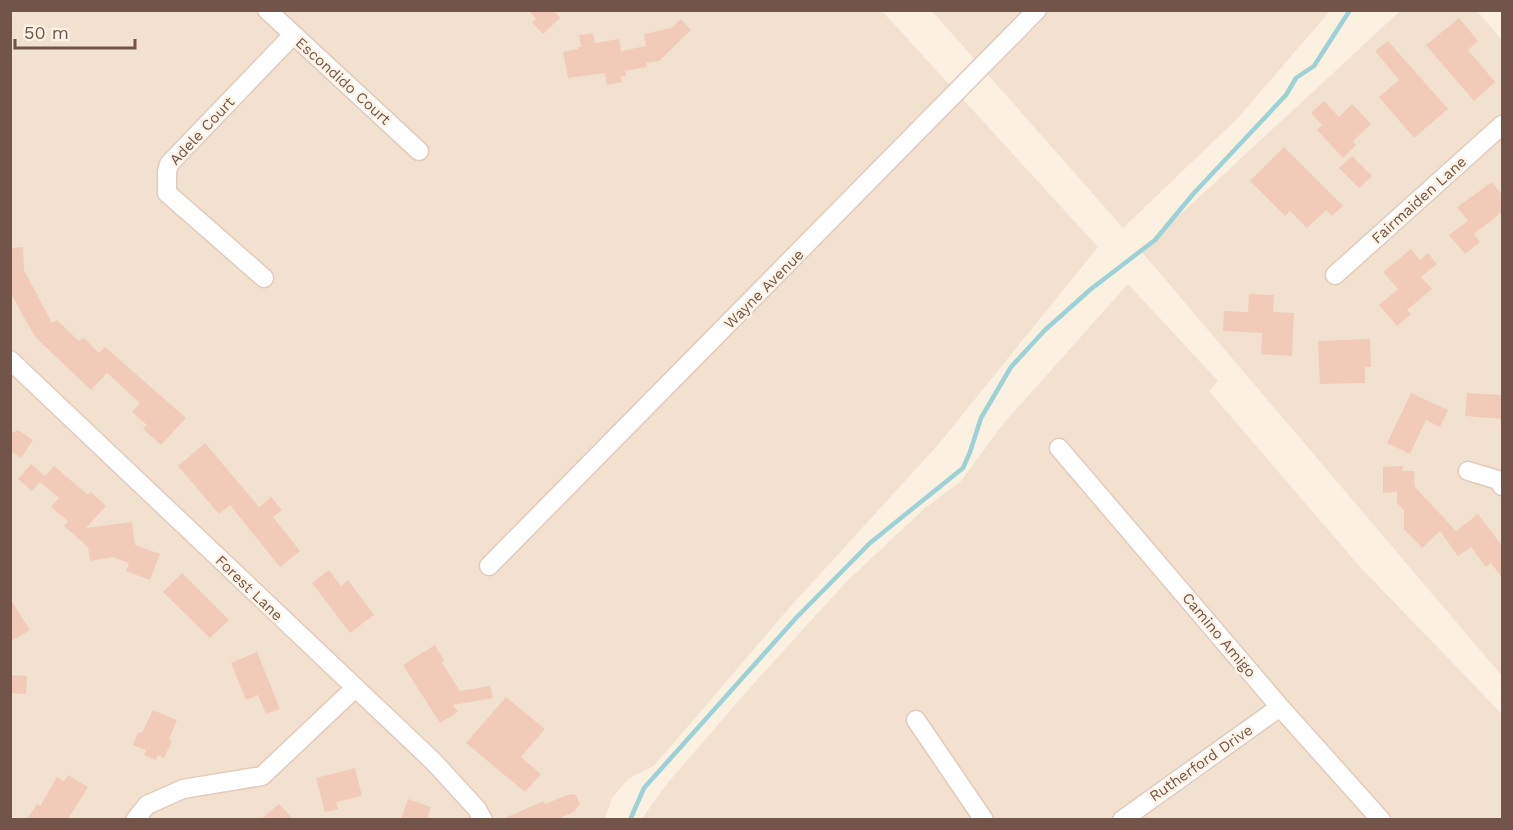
<svg xmlns="http://www.w3.org/2000/svg" width="1513" height="830" viewBox="0 0 1513 830" font-family="'Work Sans',sans-serif">
  <style>
    .residential { fill: #f3e1cf }
    .lines { fill: none; stroke-linecap: round; stroke-linejoin: round }
    .stream { stroke: #9bd1d7; stroke-width: 4.5 }
    .building { fill: #f1cbb8 }
    .minor-casing { stroke: #e0cbbc; stroke-width: 21 }
    .minor { stroke: #fff; stroke-width: 18 }
    .labels { text-anchor: middle; stroke-width: 5; stroke-linejoin: round; paint-order: stroke }
    .street-label { font-size: 15px; fill: #725548; stroke: #fff4e6 }
  </style>
  <rect width="100%" height="100%" fill="#fcf0e0"/>
  <path class="residential" d="M 10,11 L 882,11 L 1098,247 L 937,446 L 790,607 L 654,766 L 629,778 L 612,798 L 605,819 L 11,819 Z
    M 932,11 L 1330,11 L 1237,119 L 1123,228 Z
    M 1400,11 L 1477,11 L 1502,40 L 1502,676 L 1141,251 Z
    M 1128,284 L 1218,381 L 1209,391 L 1361,568 L 1502,714 L 1502,819 L 641,820 L 666,785 L 747,691 L 847,581 L 924,509 L 961,481 L 1003,424 Z"/>
  <g class="lines">
    <path class="stream" d="M 630,820 L 644,788 L 796,618 L 870,543 L 963,468 L 970,452 L 981,418 L 1011,367 L 1045,330 L 1091,289 L 1155,240 L 1194,193 L 1286,95 L 1296,78 L 1314,66 L 1350,10"/>
  </g>
  <path class="building" d="M 528,10 L 554,10 L 560,18 L 543,34 L 532,22 L 536,19 Z
    M 1459,18 L 1478,41 L 1468,50 L 1495,82 L 1474,101 L 1426,45 Z
    M 681,19 L 691,30 L 659,61 L 646,63 L 647,67 L 625,71 L 626,76 L 621,77 L 622,82 L 607,85 L 605,73 L 568,78 L 563,52 L 578,49 L 578,47 L 581,47 L 579,35 L 593,33 L 595,43 L 619,39 L 621,51 L 646,46 L 644,34 L 671,28 Z
    M 1388,41 L 1448,109 L 1414,138 L 1379,97 L 1399,80 L 1375,51 Z
    M 1324,101 L 1339,117 L 1352,104 L 1371,124 L 1353,141 L 1356,145 L 1343,158 L 1317,130 L 1322,125 L 1311,113 Z
    M 1284,147 L 1343,206 L 1332,216 L 1326,210 L 1307,228 L 1290,211 L 1285,216 L 1250,181 Z
    M 1352,156 L 1372,176 L 1359,188 L 1339,168 Z
    M 1492,182 L 1503,196 L 1503,211 L 1474,234 L 1480,242 L 1465,254 L 1449,235 L 1468,221 L 1457,207 Z
    M 23,247 L 24,270 L 52,323 L 57,320 L 79,341 L 84,338 L 99,353 L 105,347 L 186,418 L 161,445 L 143,429 L 147,425 L 132,412 L 140,403 L 107,373 L 91,390 L 35,337 L 10,292 L 10,248 Z
    M 1411,249 L 1420,260 L 1428,253 L 1437,264 L 1421,277 L 1432,289 L 1407,310 L 1411,314 L 1397,326 L 1379,305 L 1398,289 L 1383,272 Z
    M 1249,294 L 1274,295 L 1273,312 L 1294,313 L 1292,356 L 1261,354 L 1262,333 L 1223,331 L 1224,311 L 1248,312 Z
    M 1370,339 L 1371,367 L 1365,367 L 1365,383 L 1320,384 L 1318,341 Z
    M 1411,393 L 1448,410 L 1440,427 L 1426,420 L 1410,454 L 1387,443 Z
    M 1467,393 L 1503,395 L 1503,419 L 1465,416 Z
    M 18,430 L 33,440 L 21,458 L 10,451 L 10,434 Z
    M 205,443 L 259,507 L 271,497 L 282,510 L 273,517 L 300,551 L 280,567 L 230,505 L 219,514 L 178,466 Z
    M 31,464 L 45,476 L 54,466 L 88,495 L 91,492 L 106,506 L 86,528 L 132,522 L 135,545 L 160,554 L 150,580 L 126,571 L 129,563 L 112,557 L 90,561 L 88,547 L 64,526 L 68,521 L 51,507 L 59,498 L 40,482 L 32,491 L 18,479 Z
    M 1404,466 L 1401,471 L 1414,471 L 1415,487 L 1456,531 L 1478,514 L 1503,547 L 1503,579 L 1491,563 L 1486,567 L 1471,547 L 1458,556 L 1440,531 L 1422,548 L 1404,529 L 1404,510 L 1397,503 L 1397,492 L 1383,493 L 1383,467 Z
    M 329,570 L 341,586 L 348,580 L 374,615 L 350,633 L 312,583 Z
    M 182,573 L 229,620 L 210,638 L 163,592 Z
    M 10,599 L 30,630 L 10,642 Z
    M 435,645 L 444,660 L 442,663 L 460,691 L 490,686 L 493,698 L 453,705 L 458,712 L 440,723 L 403,665 Z
    M 257,652 L 280,709 L 266,714 L 258,695 L 246,700 L 231,663 Z
    M 10,675 L 27,676 L 26,694 L 10,693 Z
    M 506,697 L 545,729 L 521,757 L 541,774 L 525,792 L 466,743 Z
    M 153,710 L 177,720 L 169,739 L 172,741 L 164,758 L 158,755 L 156,760 L 144,755 L 146,750 L 133,745 L 138,732 L 142,733 Z
    M 355,768 L 362,796 L 336,802 L 338,809 L 325,812 L 316,778 Z
    M 68,775 L 88,787 L 68,819 L 27,819 L 37,804 L 40,806 L 57,777 L 64,781 Z
    M 570,794 L 576,795 L 580,804 L 575,811 L 558,819 L 502,819 L 544,801 L 545,804 Z
    M 408,799 L 431,807 L 427,819 L 401,819 Z
    M 279,804 L 293,819 L 261,819 Z"/>
  <g class="lines">
    <defs>
      <path id="minor" d="M 267,10 L 419,151
        M 1335,275 L 1502,125
        M 264,278 L 167,193 L 167,172 L 169,164 L 292,36
        M 10,360 L 433,761 L 477,809 L 483,820
        M 1059,448 L 1280,707 L 1381,820
        M 1468,471 L 1498,480 L 1502,486
        M 489,566 L 1037,10
        M 916,720 L 984,820
        M 135,820 L 147,805 L 183,789 L 262,776 L 355,688
        M 1122,820 L 1280,707"/>
    </defs>
    <use href="#minor" class="minor-casing"/>
    <use href="#minor" class="minor"/>
  </g>
  <g class="labels">
    <g class="street-label">
      <text transform="translate(343 81) rotate(42)" y="5">Escondido Court</text>
      <text transform="translate(202 131) rotate(-47)" y="5">Adele Court</text>
      <text transform="translate(1419 200) rotate(-42)" y="5">Fairmaiden Lane</text>
      <text transform="translate(764 289) rotate(-45)" y="5">Wayne Avenue</text>
      <text transform="translate(249 588) rotate(44)" y="5">Forest Lane</text>
      <text transform="translate(1219 635) rotate(50)" y="5">Camino Amigo</text>
      <text transform="translate(1201 763) rotate(-35)" y="5">Rutherford Drive</text>
    </g>
  </g>
  <rect width="1513" height="830" fill="none" stroke="#725548" stroke-width="24"/>
  <path d="M15 39v9h120v-9" fill="none" stroke="#725548" stroke-width="3"/>
  <text x="24" y="39" font-size="18" fill="#725548" stroke="#fff4e6" stroke-width="4.5" paint-order="stroke">50 m</text>
</svg>
